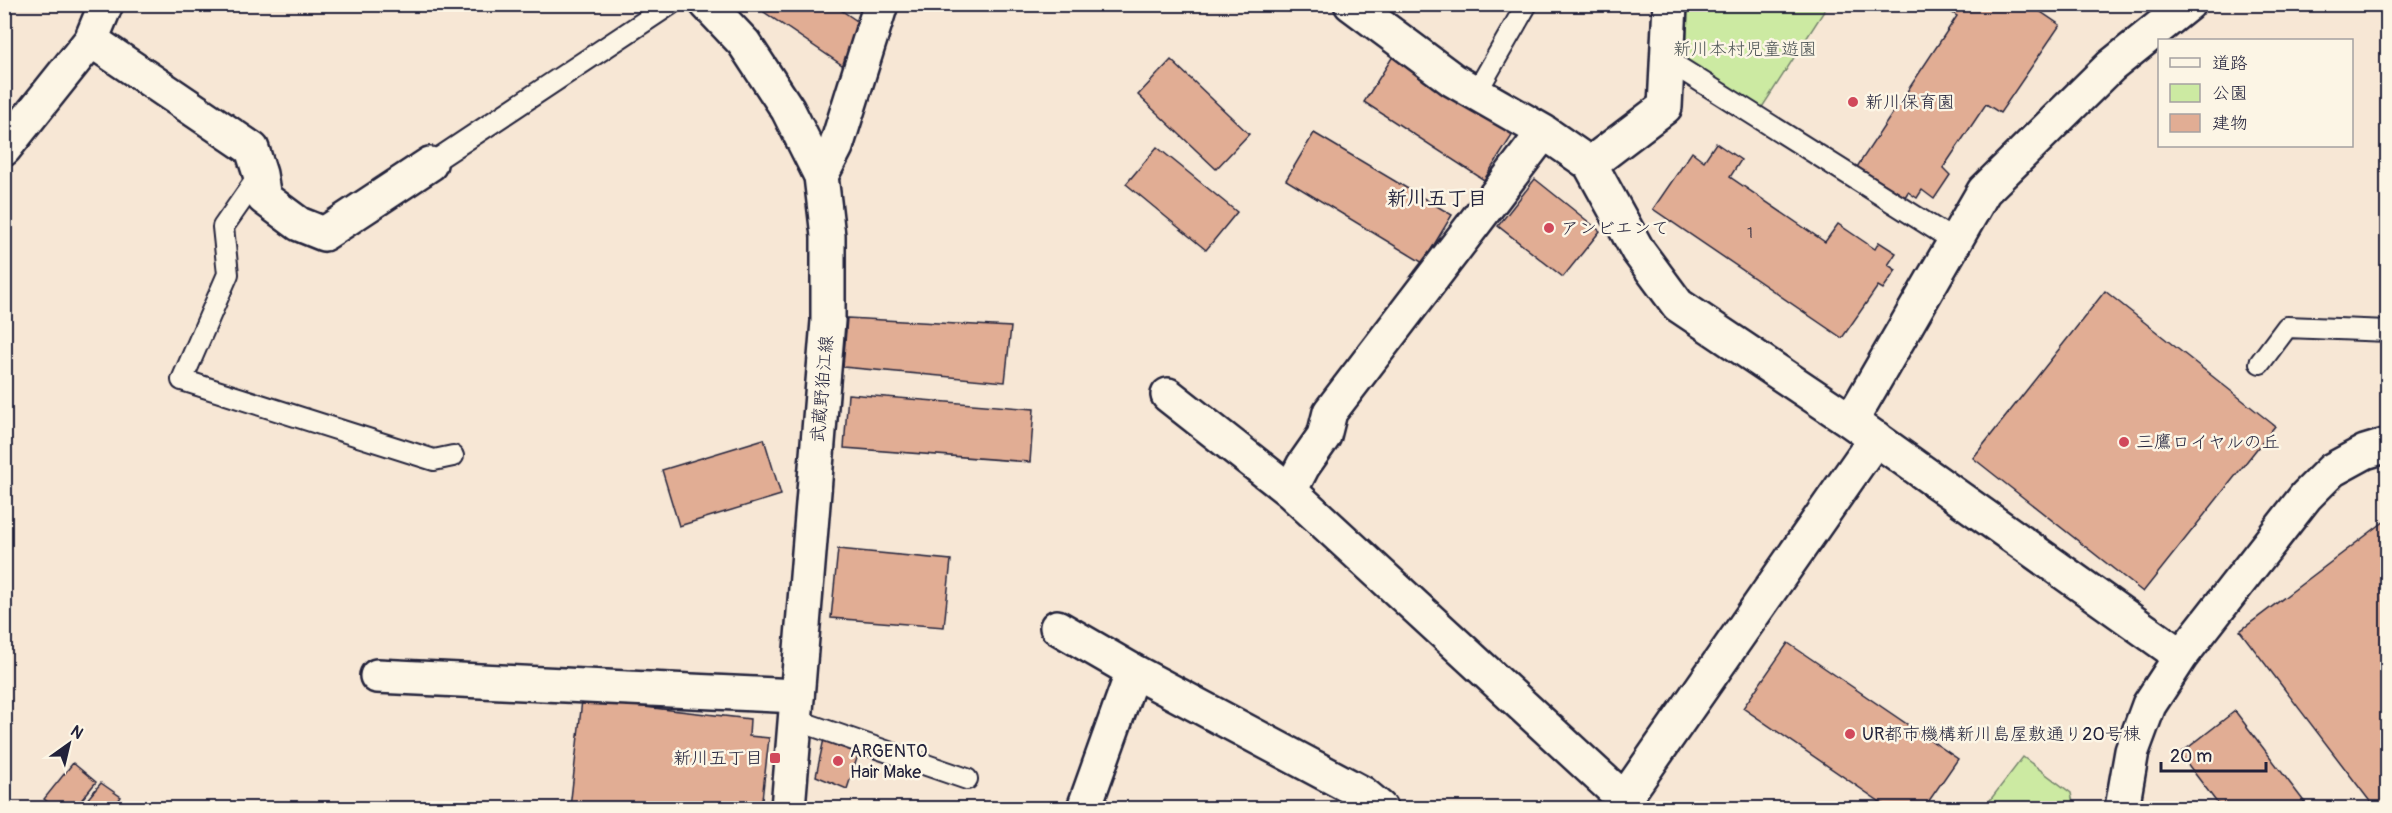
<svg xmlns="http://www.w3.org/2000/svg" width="2392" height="813" viewBox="0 0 2392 813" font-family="Pangolin,'Klee One',sans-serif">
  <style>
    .green { fill: #cceaa2; stroke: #77866e; stroke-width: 1.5 }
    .building { fill: #e1ad94; stroke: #22223b; stroke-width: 1.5 }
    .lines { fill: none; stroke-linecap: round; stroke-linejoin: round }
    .lane-casing { stroke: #22223b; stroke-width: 24 }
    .street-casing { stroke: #22223b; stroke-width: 38 }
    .secondary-casing { stroke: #22223b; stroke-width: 38 }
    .lane { stroke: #fcf5e5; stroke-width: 20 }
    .street { stroke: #fcf5e5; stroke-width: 33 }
    .secondary { stroke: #fcf5e5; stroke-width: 33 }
    .poi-dot { fill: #d1495b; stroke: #fcf5e5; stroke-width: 2 }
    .labels { text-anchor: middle; stroke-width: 5; stroke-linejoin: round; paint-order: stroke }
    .number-label { font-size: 15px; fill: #524551 }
    .park-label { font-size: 18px; fill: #4c5455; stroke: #fcf5e5 }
    .poi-label { font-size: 18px; fill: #22223b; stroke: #fcf5e5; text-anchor: start }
    .street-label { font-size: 18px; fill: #22223b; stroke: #fcf5e5 }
    .neighbourhood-label { font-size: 20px; font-weight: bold; fill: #22223b; stroke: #fcf5e5 }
  </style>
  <rect width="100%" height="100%" fill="#f7e7d5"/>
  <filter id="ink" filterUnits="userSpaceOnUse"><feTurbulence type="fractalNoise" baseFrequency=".0167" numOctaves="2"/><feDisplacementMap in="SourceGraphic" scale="12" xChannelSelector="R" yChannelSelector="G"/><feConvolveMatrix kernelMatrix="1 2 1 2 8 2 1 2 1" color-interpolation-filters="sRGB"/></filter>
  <g filter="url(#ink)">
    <path class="green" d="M 1688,5 L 1828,5 L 1759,112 L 1686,63 Z
      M 2023,757 L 2071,793 L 2074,808 L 1984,808 Z"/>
    <path class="building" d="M 770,4 L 840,4 L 838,8 L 860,23 L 848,69 L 764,12 Z
      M 1939,4 L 2042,4 L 2038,10 L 2060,25 L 2000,113 L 1986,104 L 1943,168 L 1950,175 L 1934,199 L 1922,190 L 1917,198 L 1908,192 L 1905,197 L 1857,167 L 1957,16 Z
      M 1395,53 L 1515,131 L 1484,180 L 1364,102 Z
      M 1171,60 L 1249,134 L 1216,169 L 1138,95 Z
      M 1314,133 L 1452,215 L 1423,263 L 1286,180 Z
      M 1716,143 L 1741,160 L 1730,177 L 1825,242 L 1838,224 L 1875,249 L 1879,242 L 1896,253 L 1888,265 L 1896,270 L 1883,289 L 1878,286 L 1842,338 L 1653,209 L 1692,152 L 1704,161 Z
      M 1157,147 L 1237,212 L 1206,250 L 1126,184 Z
      M 1535,179 L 1600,231 L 1563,277 L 1498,226 Z
      M 2105,291 L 2275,426 L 2143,592 L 1973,458 Z
      M 847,318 L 1011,327 L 1005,382 L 843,367 Z
      M 848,394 L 1034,409 L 1030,462 L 844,448 Z
      M 764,439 L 781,495 L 679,526 L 662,470 Z
      M 2385,521 L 2388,524 L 2388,808 L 2375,808 L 2240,631 Z
      M 838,549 L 951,560 L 944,627 L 831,618 Z
      M 1788,643 L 1958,759 L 1924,808 L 1889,808 L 1743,708 Z
      M 582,700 L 750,719 L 749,736 L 769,738 L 761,808 L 570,808 Z
      M 2235,711 L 2309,808 L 2221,808 L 2180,754 Z
      M 825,734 L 861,746 L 847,789 L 816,776 Z
      M 73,763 L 96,782 L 75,808 L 56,808 L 44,799 Z
      M 101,783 L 121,797 L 113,808 L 80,808 Z"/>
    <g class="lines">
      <defs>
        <path id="lane" d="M 1667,60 L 1956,242
          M 1476,93 L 1527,4
          M 430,164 L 671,4
          M 260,174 L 223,227 L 228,274 L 182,380 L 434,460 L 453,456
          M 2260,363 L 2287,327 L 2388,331
          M 796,720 L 967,779"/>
        <path id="street" d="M 1351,4 L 1453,80 L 1544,132 L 1590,164 L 1638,251 L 1678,305 L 1851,421 L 2181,656
          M 91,40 L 252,149 L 260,174 L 264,198 L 299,224 L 324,234 L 430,164
          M 4,149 L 91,40 L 106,4
          M 1590,164 L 1665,107 L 1670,4
          M 821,176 L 836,147 L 881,4
          M 1168,395 L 1290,491 L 1625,800
          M 1851,421 L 1984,191 L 2111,66 L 2188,4
          M 1290,491 L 1303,466 L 1324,436 L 1330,412 L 1544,132
          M 1057,627 L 1133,671 L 1362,793 L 1380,808
          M 377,676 L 797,696
          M 1084,808 L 1133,671
          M 1618,808 L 1876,438
          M 2122,808 L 2132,751 L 2149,705 L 2181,656 L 2306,496 L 2332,470 L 2365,452 L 2388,445"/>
        <path id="secondary" d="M 707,4 L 744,43 L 788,110 L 821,176 L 828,236 L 828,321 L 788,808"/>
      </defs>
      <use href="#lane" class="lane-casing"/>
      <use href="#street" class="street-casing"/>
      <use href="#secondary" class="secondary-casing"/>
      <use href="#lane" class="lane"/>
      <use href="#street" class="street"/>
      <use href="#secondary" class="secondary"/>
    </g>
  </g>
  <g class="poi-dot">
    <circle cx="1853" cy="102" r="6"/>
    <circle cx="1549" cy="228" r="6"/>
    <circle cx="2124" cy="442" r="6"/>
    <circle cx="1850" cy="734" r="6"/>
    <rect x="769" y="752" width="12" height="12" rx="3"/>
    <circle cx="838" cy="761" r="6"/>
  </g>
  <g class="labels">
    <g class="number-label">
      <text x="1750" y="238">1</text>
    </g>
    <g class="park-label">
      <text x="1745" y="55">新川本村児童遊園</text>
    </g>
    <g class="poi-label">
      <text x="1865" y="108">新川保育園</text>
      <text x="1561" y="234">アンビエンて</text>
      <text x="2136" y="448">三鷹ロイヤルの丘</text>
      <text x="1862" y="740">UR都市機構新川島屋敷通り20号棟</text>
      <text x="850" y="757">ARGENTO<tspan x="850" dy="21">Hair Make</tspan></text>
      <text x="763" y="764" text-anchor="end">新川五丁目</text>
    </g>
    <g class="street-label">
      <text transform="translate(822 389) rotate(-85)" y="6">武蔵野狛江線</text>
    </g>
    <g class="neighbourhood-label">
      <text x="1437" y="205">新川五丁目</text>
    </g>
  </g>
  <rect width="2392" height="813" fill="none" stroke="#fcf5e5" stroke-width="24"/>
  <rect x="12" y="12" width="2368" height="789" fill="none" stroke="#22223b" stroke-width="2" filter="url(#ink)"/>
  <rect x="2158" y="39" width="195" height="108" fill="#fcf5e5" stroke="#a5a1a1" stroke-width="1.5"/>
  <rect x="2170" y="58" width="30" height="9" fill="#fcf5e5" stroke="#a5a1a1" stroke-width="1.5"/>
  <text x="2212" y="69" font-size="18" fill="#22223b">道路</text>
  <rect x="2170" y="84" width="30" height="18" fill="#cceaa2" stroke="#a5a1a1" stroke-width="1.5"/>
  <text x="2212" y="99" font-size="18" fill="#22223b">公園</text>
  <rect x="2170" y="114" width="30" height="18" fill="#e1ad94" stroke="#a5a1a1" stroke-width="1.5"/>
  <text x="2212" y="129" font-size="18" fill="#22223b">建物</text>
  <g transform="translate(69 744) rotate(34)" stroke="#fcf5e5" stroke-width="4.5" paint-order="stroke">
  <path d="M0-4.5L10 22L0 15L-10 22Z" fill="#22223b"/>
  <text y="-9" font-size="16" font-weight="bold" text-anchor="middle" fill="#22223b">N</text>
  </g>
  <path d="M2161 762v9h105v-9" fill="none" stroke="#22223b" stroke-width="3"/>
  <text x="2170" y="762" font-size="18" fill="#22223b" stroke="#fcf5e5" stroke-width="4.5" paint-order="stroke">20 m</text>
</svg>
